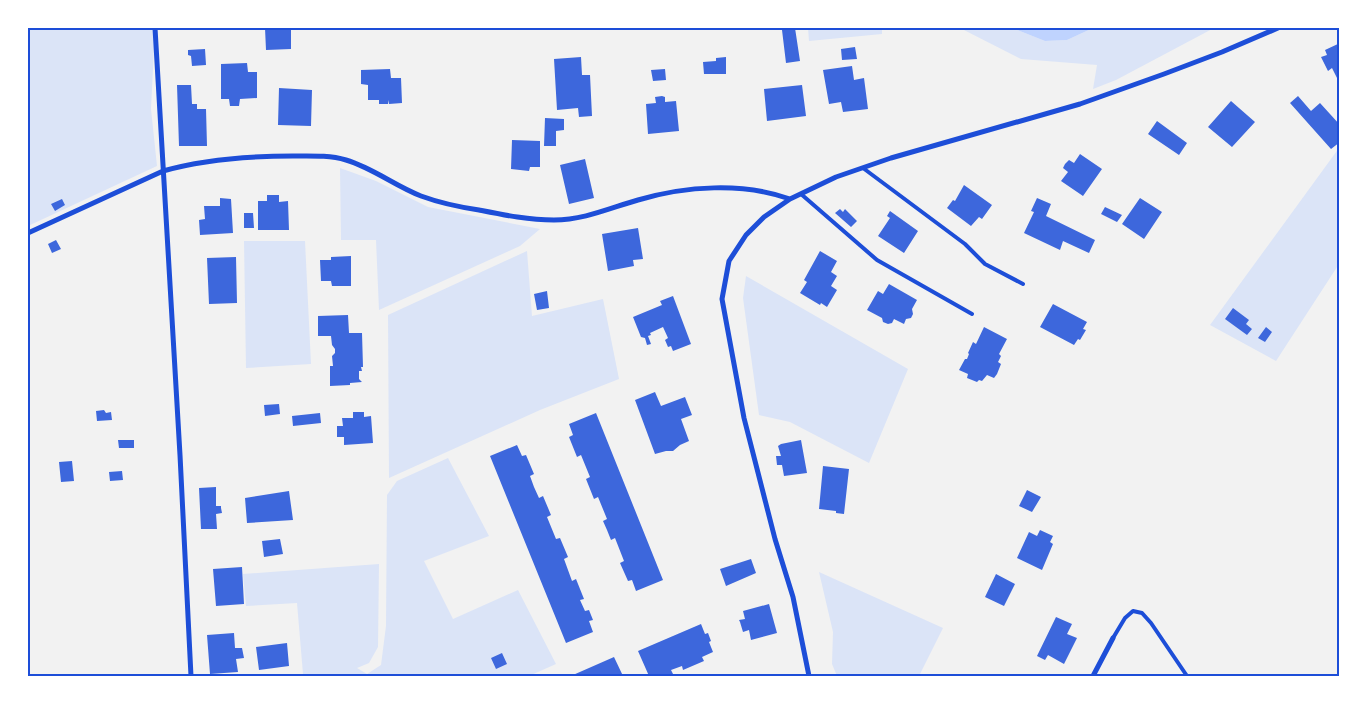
<svg xmlns="http://www.w3.org/2000/svg" width="1367" height="704" viewBox="0 0 1367 704" font-family="'Source Sans 3',sans-serif">
  <style>
    .green { fill: #dbe4f7 }
    .water { fill: #bfd3fe }
    .building { fill: #3d67dc }
    .lines { fill: none; stroke-linecap: round; stroke-linejoin: round }
    .service { stroke: #1d4ed8; stroke-width: 4 }
    .minor { stroke: #1d4ed8; stroke-width: 5 }
    .neatline { fill: none; stroke: #1d4ed8; stroke-width: 2 }
  </style>
  <rect width="100%" height="100%" fill="#f2f2f2"/>
  <path class="green" d="M 28,28 L 155,28 L 151,109 L 157,166 L 28,226 Z
    M 808,28 L 882,28 L 882,34 L 809,41 Z
    M 960,28 L 1012,28 L 1045,41 L 1067,40 L 1093,28 L 1214,28 L 1116,80 L 1093,89 L 1097,65 L 1021,59 Z
    M 1339,148 L 1339,264 L 1276,361 L 1210,325 Z
    M 340,168 L 376,181 L 428,207 L 540,229 L 520,246 L 379,310 L 376,240 L 341,240 Z
    M 244,241 L 305,241 L 311,364 L 246,368 Z
    M 527,251 L 532,316 L 603,299 L 619,379 L 540,410 L 389,478 L 388,315 Z
    M 746,276 L 908,369 L 869,463 L 790,422 L 759,415 L 743,298 Z
    M 448,458 L 489,536 L 424,561 L 453,619 L 518,590 L 556,664 L 529,676 L 287,676 L 303,674 L 297,603 L 246,606 L 243,574 L 379,564 L 378,647 L 369,663 L 357,668 L 367,674 L 381,665 L 386,626 L 387,495 L 397,481 Z
    M 819,572 L 943,628 L 919,676 L 837,676 L 832,664 L 833,632 Z"/>
  <path class="water" d="M 1012,28 L 1093,28 L 1067,40 L 1045,41 Z"/>
  <path class="building" d="M 265,28 L 291,28 L 291,49 L 266,50 Z
    M 795,28 L 800,61 L 786,63 L 782,30 Z
    M 1340,43 L 1340,84 L 1332,68 L 1328,71 L 1321,57 L 1327,55 L 1325,50 Z
    M 855,47 L 857,59 L 842,60 L 841,49 Z
    M 205,49 L 206,65 L 192,66 L 191,56 L 188,55 L 188,50 Z
    M 581,57 L 582,75 L 590,75 L 592,116 L 579,117 L 578,108 L 557,110 L 554,59 Z
    M 726,57 L 726,74 L 704,74 L 703,62 L 716,61 L 716,58 Z
    M 247,63 L 248,72 L 257,72 L 257,98 L 240,99 L 239,106 L 230,106 L 229,99 L 221,99 L 221,64 Z
    M 852,66 L 854,80 L 864,78 L 868,109 L 843,112 L 841,102 L 829,104 L 823,70 Z
    M 390,69 L 391,78 L 401,78 L 402,103 L 389,104 L 388,100 L 388,104 L 379,104 L 379,100 L 368,100 L 368,85 L 361,84 L 361,70 Z
    M 665,69 L 666,80 L 653,81 L 651,70 Z
    M 177,85 L 191,85 L 192,104 L 197,104 L 197,109 L 206,109 L 207,146 L 179,146 Z
    M 802,85 L 806,116 L 767,121 L 764,89 Z
    M 279,88 L 312,90 L 311,126 L 278,125 Z
    M 662,96 L 665,97 L 665,102 L 676,101 L 679,131 L 648,134 L 646,104 L 656,103 L 655,97 Z
    M 1298,96 L 1311,111 L 1320,103 L 1340,125 L 1340,142 L 1331,149 L 1290,103 Z
    M 1231,101 L 1255,122 L 1232,147 L 1208,127 Z
    M 545,118 L 564,119 L 564,130 L 556,131 L 556,146 L 544,146 Z
    M 1157,121 L 1187,143 L 1179,155 L 1148,134 Z
    M 512,140 L 540,141 L 540,167 L 530,167 L 529,171 L 511,169 Z
    M 1080,154 L 1102,169 L 1083,196 L 1061,181 L 1068,172 L 1063,168 L 1065,164 L 1069,160 L 1074,163 Z
    M 585,159 L 594,198 L 569,204 L 560,165 Z
    M 964,185 L 992,205 L 982,219 L 979,217 L 971,226 L 947,208 L 953,200 L 955,201 Z
    M 267,195 L 279,195 L 279,202 L 288,201 L 289,230 L 258,230 L 258,201 L 267,201 Z
    M 220,198 L 231,199 L 233,233 L 200,235 L 199,220 L 205,219 L 204,206 L 220,206 Z
    M 1037,198 L 1051,204 L 1046,216 L 1095,240 L 1089,253 L 1063,241 L 1060,250 L 1024,233 L 1034,212 L 1031,211 Z
    M 1140,198 L 1162,212 L 1144,239 L 1122,224 Z
    M 62,199 L 65,205 L 55,211 L 51,204 Z
    M 1105,207 L 1122,215 L 1117,222 L 1101,214 Z
    M 840,209 L 843,212 L 845,209 L 857,221 L 851,227 L 835,213 Z
    M 890,211 L 918,231 L 904,253 L 878,236 L 890,218 L 887,216 Z
    M 244,213 L 253,213 L 254,228 L 244,228 Z
    M 638,228 L 643,259 L 633,260 L 634,266 L 608,271 L 602,234 Z
    M 56,240 L 61,249 L 52,253 L 48,244 Z
    M 820,251 L 837,261 L 831,272 L 837,276 L 831,286 L 837,290 L 827,307 L 821,303 L 820,305 L 800,293 L 807,282 L 804,280 Z
    M 351,256 L 351,286 L 332,286 L 331,281 L 321,281 L 320,260 L 331,260 L 331,257 Z
    M 236,257 L 237,303 L 209,304 L 207,258 Z
    M 889,284 L 917,300 L 912,309 L 913,314 L 911,318 L 906,319 L 904,324 L 894,319 L 892,323 L 888,324 L 883,322 L 882,318 L 867,310 L 878,291 L 883,294 Z
    M 547,291 L 549,308 L 537,310 L 534,294 Z
    M 673,296 L 691,344 L 673,351 L 671,346 L 668,347 L 665,340 L 668,338 L 663,327 L 650,333 L 651,335 L 648,336 L 651,344 L 647,345 L 645,338 L 641,337 L 633,317 L 662,305 L 660,301 Z
    M 1053,304 L 1087,322 L 1083,329 L 1086,330 L 1080,340 L 1078,339 L 1074,345 L 1040,327 Z
    M 1233,308 L 1249,320 L 1246,324 L 1252,329 L 1247,335 L 1225,319 Z
    M 348,315 L 349,333 L 362,333 L 363,367 L 361,367 L 362,371 L 359,371 L 359,379 L 362,382 L 350,383 L 350,385 L 330,386 L 330,366 L 333,366 L 332,356 L 335,353 L 335,349 L 332,345 L 331,336 L 318,336 L 318,316 Z
    M 984,327 L 1007,339 L 999,354 L 1001,356 L 998,362 L 1001,364 L 997,374 L 994,378 L 987,375 L 982,381 L 979,380 L 977,382 L 967,378 L 968,374 L 959,370 L 965,359 L 967,359 L 969,354 L 968,353 L 973,342 L 976,344 Z
    M 1266,327 L 1272,332 L 1265,342 L 1258,338 Z
    M 655,392 L 661,406 L 685,397 L 692,415 L 681,419 L 689,441 L 680,445 L 673,451 L 666,451 L 655,454 L 635,400 Z
    M 279,404 L 280,414 L 265,416 L 264,405 Z
    M 104,410 L 106,413 L 111,412 L 112,420 L 97,421 L 96,411 Z
    M 353,412 L 364,412 L 364,417 L 371,416 L 373,443 L 344,445 L 344,437 L 337,437 L 337,426 L 343,426 L 342,418 L 353,418 Z
    M 320,413 L 321,423 L 293,426 L 292,416 Z
    M 596,413 L 663,580 L 636,591 L 632,580 L 628,581 L 620,563 L 624,561 L 615,538 L 611,540 L 607,530 L 603,521 L 607,519 L 598,497 L 594,499 L 586,479 L 590,477 L 581,455 L 577,457 L 569,437 L 573,435 L 569,424 Z
    M 118,440 L 134,440 L 134,448 L 119,448 Z
    M 801,440 L 807,473 L 784,476 L 782,465 L 777,465 L 776,456 L 781,456 L 778,446 L 781,444 Z
    M 517,445 L 522,456 L 526,455 L 534,474 L 530,476 L 534,487 L 539,498 L 543,496 L 551,515 L 547,517 L 556,539 L 560,538 L 568,557 L 564,559 L 572,581 L 576,579 L 584,599 L 580,600 L 585,611 L 589,610 L 593,620 L 589,621 L 593,632 L 566,643 L 490,456 Z
    M 72,461 L 74,481 L 61,482 L 59,462 Z
    M 823,466 L 849,469 L 844,514 L 836,513 L 836,511 L 819,509 Z
    M 122,471 L 123,480 L 110,481 L 109,472 Z
    M 216,487 L 216,506 L 221,506 L 221,508 L 222,513 L 216,514 L 217,529 L 201,529 L 199,488 Z
    M 1027,490 L 1041,497 L 1032,512 L 1019,506 Z
    M 289,491 L 293,520 L 247,523 L 245,498 Z
    M 1040,530 L 1053,536 L 1050,542 L 1053,544 L 1042,570 L 1017,558 L 1029,532 L 1037,536 Z
    M 280,539 L 283,554 L 264,557 L 262,541 Z
    M 751,559 L 756,573 L 726,586 L 720,569 Z
    M 242,567 L 244,604 L 216,606 L 213,569 Z
    M 996,574 L 1015,584 L 1004,606 L 985,597 Z
    M 769,604 L 777,633 L 751,640 L 749,630 L 743,632 L 740,622 L 739,620 L 745,619 L 743,611 Z
    M 1056,617 L 1072,624 L 1067,634 L 1077,638 L 1064,664 L 1048,655 L 1045,660 L 1037,656 Z
    M 701,624 L 705,634 L 708,633 L 711,641 L 709,642 L 713,652 L 702,657 L 704,661 L 683,670 L 682,666 L 671,670 L 673,674 L 668,676 L 662,676 L 661,675 L 649,676 L 638,651 Z
    M 234,633 L 235,648 L 242,648 L 244,658 L 236,659 L 238,672 L 210,674 L 207,635 Z
    M 287,643 L 289,666 L 259,670 L 256,647 Z
    M 502,653 L 507,664 L 496,669 L 491,658 Z
    M 614,657 L 623,676 L 569,676 L 573,675 Z"/>
  <g class="lines">
    <path class="service" d="M 863,168 L 965,244 L 985,264 L 1023,284
      M 801,194 L 877,260 L 972,314
      M 1113,638 L 1125,618 L 1133,611 L 1142,613 L 1151,623 L 1187,676"/>
    <path class="minor" d="M 155,28 L 180,455 L 191,676
      M 28,233 L 163,171 C 205,159 250,156 293,156 C 311,156 329,155 346,160 C 373,168 395,186 421,196 C 440,203 459,207 479,210 C 504,215 528,220 554,220 C 584,220 610,208 638,200 C 685,186 743,182 790,199
      M 809,676 L 793,597 L 775,539 L 744,418 L 722,299 L 729,261 L 746,235 L 764,217 L 790,199 L 836,177 L 891,158 L 1080,104 L 1164,74 L 1222,52 L 1278,28
      M 1093,676 L 1113,638"/>
  </g>
  <rect width="1367" height="704" fill="none" stroke="#ffffff" stroke-width="58"/>
  <rect x="29" y="29" width="1309" height="646" class="neatline"/>
</svg>
